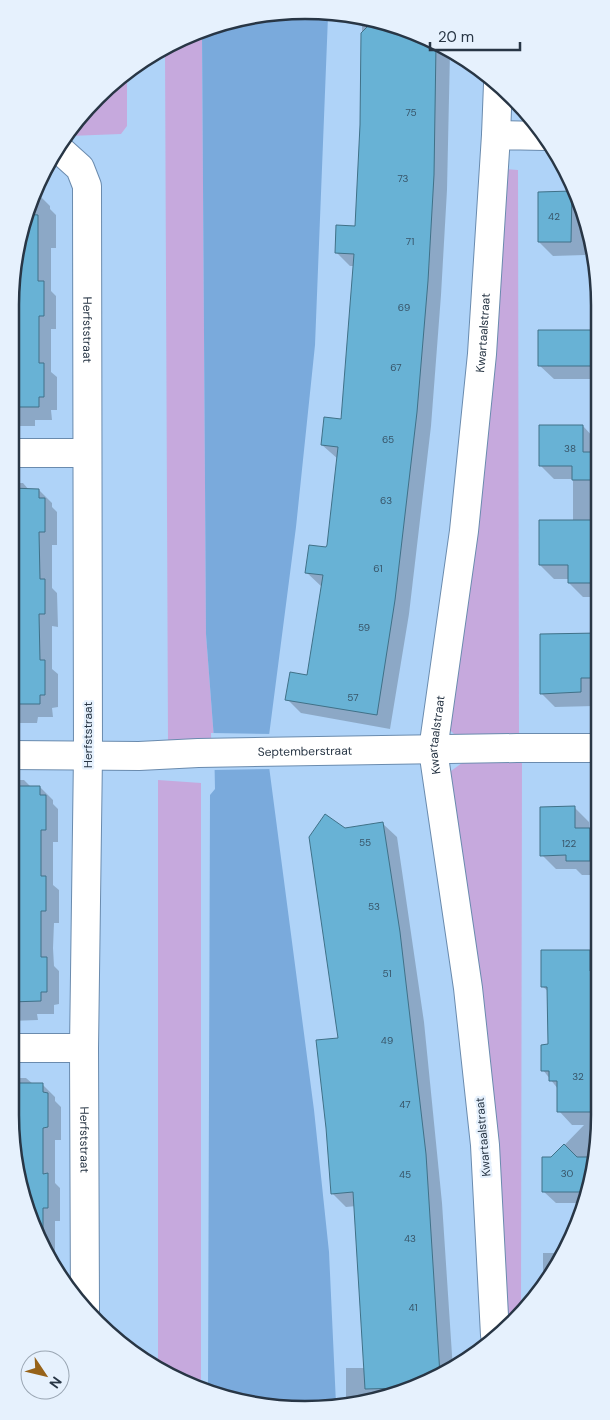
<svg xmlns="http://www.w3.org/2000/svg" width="610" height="1420" viewBox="0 0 610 1420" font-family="'DM Sans',sans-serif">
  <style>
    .green { fill: #c6a9dd }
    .water { fill: #7aaadc }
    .pier { fill: #afd3f8 }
    .shadow { fill: #0003 }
    .building { fill: #68b2d5; stroke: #407188 }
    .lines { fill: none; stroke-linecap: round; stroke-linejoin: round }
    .street-casing { stroke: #6a8bae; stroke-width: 30 }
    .street { stroke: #fff; stroke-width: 28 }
    .labels { text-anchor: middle; stroke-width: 4.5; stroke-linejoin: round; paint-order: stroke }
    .number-label { font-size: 10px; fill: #385569 }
    .street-label { font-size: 12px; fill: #283645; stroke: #e6f1fd }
    .rim { fill: none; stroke: #283645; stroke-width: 2.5 }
  </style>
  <rect width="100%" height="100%" fill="#afd3f8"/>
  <path class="green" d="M 202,33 L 206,634 L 214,739 L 168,740 L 165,48 L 175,40 Z
    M 127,77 L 127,126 L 121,134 L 69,136 L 83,110 Z
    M 504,169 L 518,170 L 519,741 L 459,739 L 449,729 Z
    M 522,756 L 521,1314 L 507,1325 L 449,778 L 451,771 L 462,763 Z
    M 158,780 L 201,783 L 201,1387 L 158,1371 Z"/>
  <path class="water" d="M 286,11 L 328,16 L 315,345 L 296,527 L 267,751 L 314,1110 L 329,1252 L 336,1404 L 248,1404 L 208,1390 L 210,795 L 215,789 L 214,739 L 206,634 L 202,33 Z"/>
  <path class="pier" d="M 211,733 L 272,734 L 269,751 L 272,769 L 212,770 Z"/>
  <path class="shadow" d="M 362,21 L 398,25 L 403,31 L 409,31 L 450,52 L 447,190 L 441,295 L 431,426 L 409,614 L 390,729 L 301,713 L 287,699 L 308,677 L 322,587 L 306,572 L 328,545 L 338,459 L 322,445 L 342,420 L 354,266 L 350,266 L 336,252 L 356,227 L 362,125 Z
    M 36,192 L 50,206 L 50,209 L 56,215 L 56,248 L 51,248 L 51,291 L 56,296 L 56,329 L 51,329 L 51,372 L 57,377 L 57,410 L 51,410 L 52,420 L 35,420 L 35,426 L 10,426 L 10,305 L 26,210 Z
    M 571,193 L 580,202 L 585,220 L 585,255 L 553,256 L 539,242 Z
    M 594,331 L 598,335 L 598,379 L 554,379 L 539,365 Z
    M 583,426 L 596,440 L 597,454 L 598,454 L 599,693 L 594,693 L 594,706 L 555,707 L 541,693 L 597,635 L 596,597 L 583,597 L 569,583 L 569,579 L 554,579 L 540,565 L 573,522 L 573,479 L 554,479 L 540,465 Z
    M 10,483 L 23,483 L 29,490 L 39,490 L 52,503 L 52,507 L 57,512 L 57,545 L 52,545 L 52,588 L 57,593 L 58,627 L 52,626 L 52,669 L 58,674 L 58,707 L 52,708 L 53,717 L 38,717 L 37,723 L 10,723 Z
    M 10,780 L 24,780 L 31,787 L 40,787 L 53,800 L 53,804 L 58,809 L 58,842 L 53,842 L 53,885 L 59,890 L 59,923 L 54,923 L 53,948 L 54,966 L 59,971 L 59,1004 L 54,1005 L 54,1014 L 37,1014 L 38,1020 L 10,1021 Z
    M 575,808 L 589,822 L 589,830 L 599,830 L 599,875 L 582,875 L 576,869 L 556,869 L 542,855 Z
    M 382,823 L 397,837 L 424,1022 L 442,1203 L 453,1370 L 362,1404 L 346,1404 L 346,1368 L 365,1368 L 356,1206 L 346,1207 L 332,1193 L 339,1039 L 345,829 Z
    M 589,952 L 600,962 L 600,1115 L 584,1210 L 581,1206 L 581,1203 L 556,1203 L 543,1191 L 551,1159 L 584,1125 L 572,1125 L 559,1111 L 558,1089 L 543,1070 L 549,1046 L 549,992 L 542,986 Z
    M 10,1078 L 26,1078 L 33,1084 L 42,1084 L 55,1097 L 55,1101 L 61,1107 L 61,1140 L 55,1140 L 55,1183 L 60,1188 L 60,1221 L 55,1221 L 55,1261 L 26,1210 L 10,1115 Z
    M 543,1253 L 560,1253 L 543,1281 Z"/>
  <path class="building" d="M 372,22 L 400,26 L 436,45 L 434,175 L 428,281 L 417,412 L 395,600 L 377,715 L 285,700 L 290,672 L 307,675 L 323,575 L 305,573 L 309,545 L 326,547 L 327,545 L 338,447 L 321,445 L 324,417 L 341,419 L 354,254 L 335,253 L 336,225 L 355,226 L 360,125 L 361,33 Z
    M 572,191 L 571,242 L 538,242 L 538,192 Z
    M 25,214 L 38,215 L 38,281 L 44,281 L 44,316 L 39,316 L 39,363 L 44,363 L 44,397 L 39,397 L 39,407 L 10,407 L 10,305 Z
    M 538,330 L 595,330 L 595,366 L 538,366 Z
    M 539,425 L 583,425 L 583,452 L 598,452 L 598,480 L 572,480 L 572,466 L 539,466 Z
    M 10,488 L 39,489 L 39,498 L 45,498 L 45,532 L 39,532 L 40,579 L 45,579 L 45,614 L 39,614 L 40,660 L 45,660 L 45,695 L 40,695 L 40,704 L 10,704 Z
    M 539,520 L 593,520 L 593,525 L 597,525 L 596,583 L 568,583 L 568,565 L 539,565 Z
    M 599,633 L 599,678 L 581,678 L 581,692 L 540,694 L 540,634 Z
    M 10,786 L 40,786 L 40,795 L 46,795 L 46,830 L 41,830 L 41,876 L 46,876 L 46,911 L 41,911 L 41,957 L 47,957 L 47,992 L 41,992 L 41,1001 L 10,1002 Z
    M 575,806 L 575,828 L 590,828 L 590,861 L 566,861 L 566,855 L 540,856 L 540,807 Z
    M 325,814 L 345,828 L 383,822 L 400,932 L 426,1154 L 440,1375 L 406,1388 L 365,1389 L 353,1192 L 331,1194 L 326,1128 L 316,1040 L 338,1038 L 309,837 Z
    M 541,950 L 590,950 L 590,971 L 600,971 L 600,1004 L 592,1004 L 592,1112 L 557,1112 L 557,1081 L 549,1081 L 549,1071 L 541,1071 L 541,1045 L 548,1044 L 547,987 L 541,987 Z
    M 10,1083 L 43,1083 L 43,1092 L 48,1093 L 48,1127 L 43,1128 L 43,1174 L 48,1173 L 48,1208 L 43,1208 L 43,1231 L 38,1232 L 26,1210 L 10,1115 Z
    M 564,1144 L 577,1157 L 593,1157 L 587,1192 L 542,1192 L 542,1157 L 551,1157 Z"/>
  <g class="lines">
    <defs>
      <g id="street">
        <path d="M 496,135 L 498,84"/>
        <path id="s1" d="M 60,150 L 80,168 L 87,186 L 88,754 L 84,1048 L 85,1311"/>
        <path d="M 10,453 L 87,453"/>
        <path id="s2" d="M 10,755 L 139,756 L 198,753 L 517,748 L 599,748"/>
        <path d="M 10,1048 L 84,1048"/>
        <path id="s3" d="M 495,1335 L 485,1145 L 468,988 L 433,750 L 464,531 L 482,354 L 496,135 L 545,136"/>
      </g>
    </defs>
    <use href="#street" class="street-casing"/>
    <use href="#street" class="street"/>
  </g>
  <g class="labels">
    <g class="number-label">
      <text x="411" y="116">75</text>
      <text x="403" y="182">73</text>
      <text x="554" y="220">42</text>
      <text x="410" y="245">71</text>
      <text x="404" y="311">69</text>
      <text x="396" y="371">67</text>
      <text x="388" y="443">65</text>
      <text x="570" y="452">38</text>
      <text x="386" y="504">63</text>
      <text x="378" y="572">61</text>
      <text x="364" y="631">59</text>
      <text x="353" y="701">57</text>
      <text x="365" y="846">55</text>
      <text x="569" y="847">122</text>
      <text x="374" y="910">53</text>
      <text x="387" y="977">51</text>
      <text x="387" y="1044">49</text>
      <text x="578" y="1080">32</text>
      <text x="405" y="1108">47</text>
      <text x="567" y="1177">30</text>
      <text x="405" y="1178">45</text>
      <text x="410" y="1242">43</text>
      <text x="413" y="1311">41</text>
    </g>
    <g class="street-label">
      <text dy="4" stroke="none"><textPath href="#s1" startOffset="190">Herfststraat</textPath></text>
      <text dy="4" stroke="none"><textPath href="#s3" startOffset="1009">Kwartaalstraat</textPath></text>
      <text transform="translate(88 735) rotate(-90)" y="4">Herfststraat</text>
      <text dy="4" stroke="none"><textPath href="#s3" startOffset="604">Kwartaalstraat</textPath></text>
      <text dy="4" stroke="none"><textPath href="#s2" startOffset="295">Septemberstraat</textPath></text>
      <text transform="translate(483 1137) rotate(-95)" y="4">Kwartaalstraat</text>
      <text dy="4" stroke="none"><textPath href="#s1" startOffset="1000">Herfststraat</textPath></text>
    </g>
  </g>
  <path d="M0 0H610V1420H0ZM305 19H305A286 286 0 0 1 591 305V1115A286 286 0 0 1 305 1401H305A286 286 0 0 1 19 1115V305A286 286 0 0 1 305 19Z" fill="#e6f1fd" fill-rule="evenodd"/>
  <path class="rim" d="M305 19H305A286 286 0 0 1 591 305V1115A286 286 0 0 1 305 1401H305A286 286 0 0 1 19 1115V305A286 286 0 0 1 305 19Z"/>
  <g transform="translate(45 1375) rotate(125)"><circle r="24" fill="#e6f1fd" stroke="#9aa6b3"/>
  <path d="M0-4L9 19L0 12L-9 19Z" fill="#976319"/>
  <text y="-8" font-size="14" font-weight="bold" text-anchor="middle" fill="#283645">N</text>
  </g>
  <path d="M430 42v8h90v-8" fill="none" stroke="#283645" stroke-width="2.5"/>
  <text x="438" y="42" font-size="15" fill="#283645" stroke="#e6f1fd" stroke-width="4" paint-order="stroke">20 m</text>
</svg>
